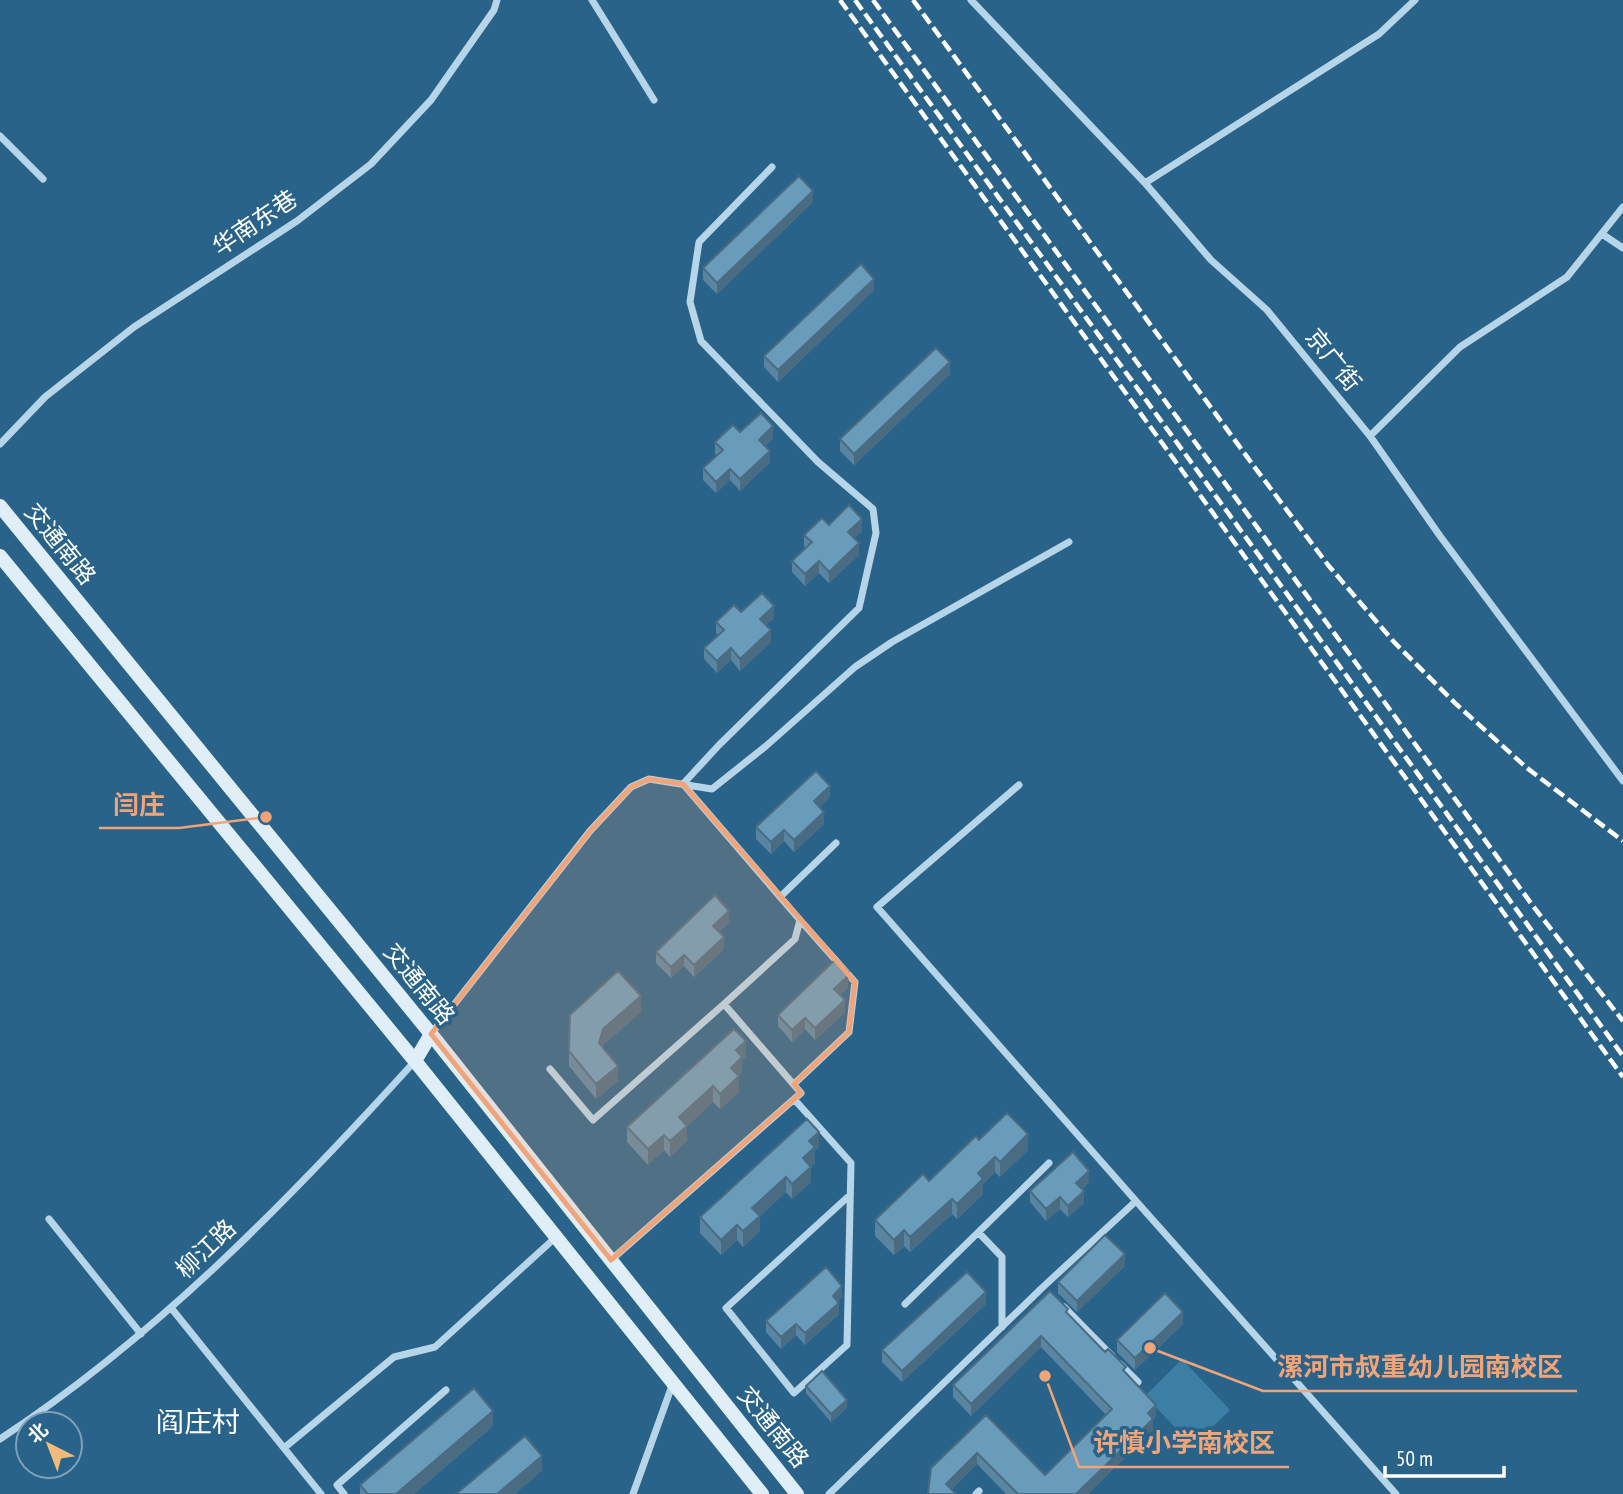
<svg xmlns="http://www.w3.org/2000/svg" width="1623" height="1494" viewBox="0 0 1623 1494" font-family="'PT Sans Narrow','Noto Sans SC',sans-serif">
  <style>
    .green { fill: #3d7ea5 }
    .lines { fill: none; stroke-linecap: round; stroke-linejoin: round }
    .street { stroke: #b6d5e9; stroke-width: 7 }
    .secondary { stroke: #e0eef8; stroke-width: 14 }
    .rail { stroke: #fff; stroke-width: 4.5; stroke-dasharray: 12 5; stroke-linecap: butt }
    .wall { fill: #5a85a1 }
    .shaded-wall { fill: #4a6c83 }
    .building { fill: #699bbb; stroke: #4a6c83; stroke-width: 2 }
    .marked { fill: #f2a479; fill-opacity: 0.2; stroke: #f2a479; stroke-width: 5; stroke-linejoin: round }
    .labels { text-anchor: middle; stroke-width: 7; stroke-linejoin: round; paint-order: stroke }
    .street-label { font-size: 24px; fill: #fff; stroke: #296389 }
    .quarter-label { font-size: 28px; fill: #fff; stroke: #296389 }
    .leader { fill: none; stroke: #f2a479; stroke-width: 2.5 }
    .callout-dot { fill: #f2a479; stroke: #296389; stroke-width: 2.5 }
    .callout-label { font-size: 26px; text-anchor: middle; font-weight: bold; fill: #f2a479; stroke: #296389; stroke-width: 7; stroke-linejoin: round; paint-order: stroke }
  </style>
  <rect width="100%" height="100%" fill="#296389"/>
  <path class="green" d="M 1182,1359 L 1230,1410 L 1193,1446 L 1145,1396 Z"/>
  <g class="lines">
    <path class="street" d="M 592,0 L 654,100
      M 971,0 L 1145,183 L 1211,260 L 1267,310 L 1370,436 L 1440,536 L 1623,781
      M 0,136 L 43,179
      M 1145,183 L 1379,34 L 1415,0
      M 1602,234 L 1623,248
      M 1370,436 L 1460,347 L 1567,277 L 1623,207
      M 0,444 L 45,397 L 134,327 L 297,221 L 371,164 L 431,100 L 494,10 L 497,0
      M 1019,785 L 877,907 L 1136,1201
      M 780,897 L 836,843
      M 431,1034 L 590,831 L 631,787 L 649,779 L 712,789 L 766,746 L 855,667 L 892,642 L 1069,542
      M 550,1069 L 593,1120 L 724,1004
      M 794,1084 L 849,1032 L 855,982 L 800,920
      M 794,1099 L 851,1163 L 847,1345 L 794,1393 L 726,1308 L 850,1195
      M 49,1219 L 141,1334
      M 979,1233 L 1002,1257 L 1002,1327
      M 611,1260 L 801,1093 L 724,1004 L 795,939 L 800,920 L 683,784 L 719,745 L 859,608 L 876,533 L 873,509 L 818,462 L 701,341 L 690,302 L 699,242 L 772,167
      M 905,1304 L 1049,1163
      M 1064,1307 L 1112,1356
      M 172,1309 L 321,1494
      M 1120,1364 L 1138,1382
      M 0,1439 C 157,1336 289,1200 415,1061
      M 284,1448 L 394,1357 L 435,1347 L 556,1237
      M 344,1494 L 337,1485 L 446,1390
      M 633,1494 L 673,1383
      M 829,1494 L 1043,1287 L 1136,1201 L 1396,1494
      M 976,1494 L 979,1491"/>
    <path class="secondary" d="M 0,506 L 431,1034 L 797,1494
      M 0,556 L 415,1061 L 762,1494
      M 415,1061 L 431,1034"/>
    <path class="rail" d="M 840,0 L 1623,1077
      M 855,0 L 1623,1056
      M 873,0 L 1533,906 L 1623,1021
      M 913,0 L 1253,465 L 1328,565 L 1394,642 L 1456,704 L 1527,768 L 1623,841"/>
  </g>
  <path class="wall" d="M 813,202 L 717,294 L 703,280 L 703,268 Z
    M 874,290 L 778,382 L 764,367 L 764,356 Z
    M 950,374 L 854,465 L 840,451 L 840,439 Z
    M 740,432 L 773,438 L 765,446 L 770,462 L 740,491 L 730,480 L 716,493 L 703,480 L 703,468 L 717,455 L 715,454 L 715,442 Z
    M 829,525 L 862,531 L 854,538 L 859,555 L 829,583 L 819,573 L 805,586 L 792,572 L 792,561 L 806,548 L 804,546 L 804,535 Z
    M 741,612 L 774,618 L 766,625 L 771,642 L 740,671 L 731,660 L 717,673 L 704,659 L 704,648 L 718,635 L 716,633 L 716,622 Z
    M 830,797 L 819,807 L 824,824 L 794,852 L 784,841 L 771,854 L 756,839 L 756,827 Z
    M 729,922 L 719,932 L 724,949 L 694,977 L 684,966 L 671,978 L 656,963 L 656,952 Z
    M 848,987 L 840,995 L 845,1012 L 815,1040 L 805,1029 L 792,1042 L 778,1026 L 778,1015 Z
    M 641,1012 L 603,1045 L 603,1047 L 618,1081 L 596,1099 L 569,1066 L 569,1051 Z
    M 746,1057 L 742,1060 L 742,1072 L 738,1076 L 739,1092 L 720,1109 L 713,1102 L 687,1126 L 687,1141 L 670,1157 L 664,1150 L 648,1165 L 627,1142 L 627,1127 Z
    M 979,1140 L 1028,1150 L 1000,1177 L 995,1172 L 983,1184 L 983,1194 L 957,1219 L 952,1214 L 910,1252 L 904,1246 L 894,1255 L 875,1236 L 875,1220 L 929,1181 Z
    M 819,1147 L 815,1151 L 815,1163 L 811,1166 L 811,1182 L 792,1199 L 786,1192 L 760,1216 L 760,1231 L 743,1247 L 737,1240 L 721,1255 L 700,1233 L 700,1217 Z
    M 1089,1182 L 1082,1189 L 1084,1203 L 1068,1217 L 1060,1209 L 1046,1221 L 1030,1202 L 1030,1191 Z
    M 1125,1266 L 1077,1312 L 1058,1293 L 1058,1282 Z
    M 842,1297 L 838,1302 L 839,1314 L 805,1345 L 796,1335 L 781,1349 L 766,1332 L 766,1321 Z
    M 986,1304 L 902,1382 L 882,1362 L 882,1350 Z
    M 1068,1314 L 1126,1373 L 1156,1416 L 1153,1419 L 1153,1430 L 1088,1494 L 1006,1494 L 977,1464 L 951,1490 L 928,1494 L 986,1415 L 1045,1475 L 1106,1415 L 1041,1347 L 971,1416 L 953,1397 L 953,1385 Z
    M 1183,1324 L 1135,1370 L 1117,1352 L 1117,1340 Z
    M 806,1386 L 847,1408 L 831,1422 L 806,1393 Z
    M 493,1426 L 414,1494 L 360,1494 L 360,1485 Z"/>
  <path class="shaded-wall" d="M 813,191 L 813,202 L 717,294 L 717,283 Z
    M 874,279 L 874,290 L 778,382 L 778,370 Z
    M 950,362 L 950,374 L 854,465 L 854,454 Z
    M 773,426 L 773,438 L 759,451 L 759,440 Z
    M 770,451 L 770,462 L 740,491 L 740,479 Z
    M 730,469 L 730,480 L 716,493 L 716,482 Z
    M 862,519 L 862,531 L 848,544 L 848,532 Z
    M 859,543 L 859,555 L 829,583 L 829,572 Z
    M 819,561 L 819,573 L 805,586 L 805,574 Z
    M 774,606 L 774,618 L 760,631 L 760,619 Z
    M 771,630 L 771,642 L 740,671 L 740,659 Z
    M 731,648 L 731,660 L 717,673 L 717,661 Z
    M 830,786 L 830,797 L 814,813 L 814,801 Z
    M 824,812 L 824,824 L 794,852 L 794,840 Z
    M 784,830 L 784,841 L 771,854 L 771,842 Z
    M 729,911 L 729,922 L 713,938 L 713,926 Z
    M 724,937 L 724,949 L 694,977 L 694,965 Z
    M 684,955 L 684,966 L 671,978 L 671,967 Z
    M 849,972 L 848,987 L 834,1001 L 834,989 Z
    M 641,996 L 641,1012 L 603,1045 L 599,1059 L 599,1043 L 603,1029 Z
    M 845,1000 L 845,1012 L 815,1040 L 815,1028 Z
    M 805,1018 L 805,1029 L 792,1042 L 792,1030 Z
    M 746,1041 L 746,1057 L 742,1060 L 742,1072 L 731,1083 L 731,1068 L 736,1050 Z
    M 618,1066 L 618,1081 L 596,1099 L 596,1084 Z
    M 739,1076 L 739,1092 L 720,1109 L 720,1094 Z
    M 713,1086 L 713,1102 L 687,1126 L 687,1141 L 670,1157 L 670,1141 L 679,1117 Z
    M 819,1132 L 819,1147 L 815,1151 L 815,1163 L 803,1173 L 803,1158 L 809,1141 Z
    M 1028,1134 L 1028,1150 L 1000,1177 L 1000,1162 Z
    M 664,1135 L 664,1150 L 648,1165 L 648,1149 Z
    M 995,1157 L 995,1172 L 983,1184 L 983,1194 L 957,1219 L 957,1204 L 978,1173 Z
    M 811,1167 L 811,1182 L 792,1199 L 792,1184 Z
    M 1089,1171 L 1089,1182 L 1076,1194 L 1076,1183 Z
    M 786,1177 L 786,1192 L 760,1216 L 760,1231 L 743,1247 L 743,1231 L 752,1208 Z
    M 1084,1191 L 1084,1203 L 1068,1217 L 1068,1206 Z
    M 1060,1197 L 1060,1209 L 1046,1221 L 1046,1209 Z
    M 952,1199 L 952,1214 L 910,1252 L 910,1237 Z
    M 737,1225 L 737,1240 L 721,1255 L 721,1240 Z
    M 904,1230 L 904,1246 L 894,1255 L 894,1240 Z
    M 1125,1254 L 1125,1266 L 1077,1312 L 1077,1301 Z
    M 842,1286 L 842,1297 L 833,1308 L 833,1296 Z
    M 986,1292 L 986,1304 L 902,1382 L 902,1371 Z
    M 839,1303 L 839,1314 L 805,1345 L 805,1333 Z
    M 1183,1312 L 1183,1324 L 1135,1370 L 1135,1358 Z
    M 796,1324 L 796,1335 L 781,1349 L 781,1337 Z
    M 1041,1336 L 1041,1347 L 971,1416 L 971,1404 Z
    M 847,1400 L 847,1408 L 831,1422 L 831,1414 Z
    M 1156,1405 L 1156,1416 L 1153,1419 L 1153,1430 L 1088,1494 L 1076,1494 Z
    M 493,1411 L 493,1426 L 414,1494 L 396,1494 Z
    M 977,1453 L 977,1464 L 947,1494 L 946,1484 Z
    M 542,1456 L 542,1471 L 515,1494 L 497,1494 Z"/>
  <path class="building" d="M 799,176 L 813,191 L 717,283 L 703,268 Z
    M 861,264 L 874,279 L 778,370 L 764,356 Z
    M 936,348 L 950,362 L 854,454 L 840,439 Z
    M 761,413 L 773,426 L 759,440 L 770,451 L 740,479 L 730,469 L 716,482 L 703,468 L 723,450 L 715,442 L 733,425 L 740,432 Z
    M 849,505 L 862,519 L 848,532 L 859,543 L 829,572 L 819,561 L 805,574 L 792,561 L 812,542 L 804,535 L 822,518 L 829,525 Z
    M 762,593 L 774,606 L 760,619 L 771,630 L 740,659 L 731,648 L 717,661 L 704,648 L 724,630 L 716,622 L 734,605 L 741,612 Z
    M 816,771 L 830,786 L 814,801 L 824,812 L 794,840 L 784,830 L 771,842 L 756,827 Z
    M 715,895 L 729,911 L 713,926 L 724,937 L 694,965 L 684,955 L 671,967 L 656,952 Z
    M 836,959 L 849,972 L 848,976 L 834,989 L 845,1000 L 815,1028 L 805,1018 L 792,1030 L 778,1015 Z
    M 618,971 L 641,996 L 603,1029 L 599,1043 L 618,1066 L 596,1084 L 569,1051 L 570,1015 Z
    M 734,1029 L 746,1041 L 736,1050 L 742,1057 L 731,1068 L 739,1076 L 720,1094 L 713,1086 L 679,1117 L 687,1126 L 670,1141 L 664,1135 L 648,1149 L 627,1127 Z
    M 1007,1113 L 1028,1134 L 1000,1162 L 995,1157 L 978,1173 L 983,1179 L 957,1204 L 952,1199 L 910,1237 L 904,1230 L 894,1240 L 875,1220 L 923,1174 L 929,1181 L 976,1136 L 979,1140 Z
    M 807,1119 L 819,1132 L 809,1141 L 815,1147 L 803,1158 L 811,1167 L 792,1184 L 786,1177 L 752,1208 L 760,1216 L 743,1231 L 737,1225 L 721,1240 L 700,1217 Z
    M 1073,1152 L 1089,1171 L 1076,1183 L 1084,1191 L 1068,1206 L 1060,1197 L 1046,1209 L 1030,1191 Z
    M 1105,1235 L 1125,1254 L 1077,1301 L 1058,1282 Z
    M 826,1267 L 842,1286 L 833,1296 L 839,1303 L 805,1333 L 796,1324 L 781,1337 L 766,1321 Z
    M 967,1272 L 986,1292 L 902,1371 L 882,1350 Z
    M 1050,1291 L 1068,1309 L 1066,1312 L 1105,1352 L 1108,1349 L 1126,1367 L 1123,1370 L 1156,1405 L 1148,1413 L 1153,1419 L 1076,1494 L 1018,1494 L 977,1453 L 946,1484 L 956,1494 L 928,1494 L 931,1468 L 986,1415 L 1045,1475 L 1112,1409 L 1041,1336 L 971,1404 L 953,1385 Z
    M 1165,1293 L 1183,1312 L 1135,1358 L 1117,1340 Z
    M 822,1371 L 847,1400 L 831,1414 L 806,1386 Z
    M 474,1388 L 493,1411 L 396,1494 L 368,1494 L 360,1485 Z
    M 525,1436 L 542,1456 L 497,1494 L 456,1494 Z"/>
  <path class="marked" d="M 649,779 L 683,784 L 855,982 L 849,1032 L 794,1084 L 801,1093 L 611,1260 L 431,1034 L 590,831 L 631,787 Z"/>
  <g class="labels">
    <g class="street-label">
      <text transform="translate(255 223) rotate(-34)" y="8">华南东巷</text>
      <text transform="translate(1333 360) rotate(51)" y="8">京广街</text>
      <text transform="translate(60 544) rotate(51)" y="8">交通南路</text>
      <text transform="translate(419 984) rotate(51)" y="8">交通南路</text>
      <text transform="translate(206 1249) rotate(-44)" y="8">柳江路</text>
      <text transform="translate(773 1427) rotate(51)" y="8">交通南路</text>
    </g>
    <g class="quarter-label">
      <text x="198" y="1432">阎庄村</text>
    </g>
  </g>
  <path class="leader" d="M266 817L179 828H99M1150 1348L1263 1391H1577M1045 1376L1079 1467H1289"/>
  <g class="callout-dot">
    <circle cx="266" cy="817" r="7"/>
    <circle cx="1150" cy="1348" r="7"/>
    <circle cx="1045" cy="1376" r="7"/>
  </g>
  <g class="callout-label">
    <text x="139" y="814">闫庄</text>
    <text x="1420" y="1376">漯河市叔重幼儿园南校区</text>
    <text x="1184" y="1452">许慎小学南校区</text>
  </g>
  <g transform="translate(49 1445) rotate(318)"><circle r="33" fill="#296389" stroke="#7fa1b8" stroke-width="2"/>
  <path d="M0-5L12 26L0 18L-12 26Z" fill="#f0bb7c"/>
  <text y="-10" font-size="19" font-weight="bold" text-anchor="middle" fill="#ffffff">北</text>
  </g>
  <path d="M1385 1466v10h119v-10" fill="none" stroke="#ffffff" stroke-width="3.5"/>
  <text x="1396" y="1466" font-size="21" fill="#ffffff" stroke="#296389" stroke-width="5" paint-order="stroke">50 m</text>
</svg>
